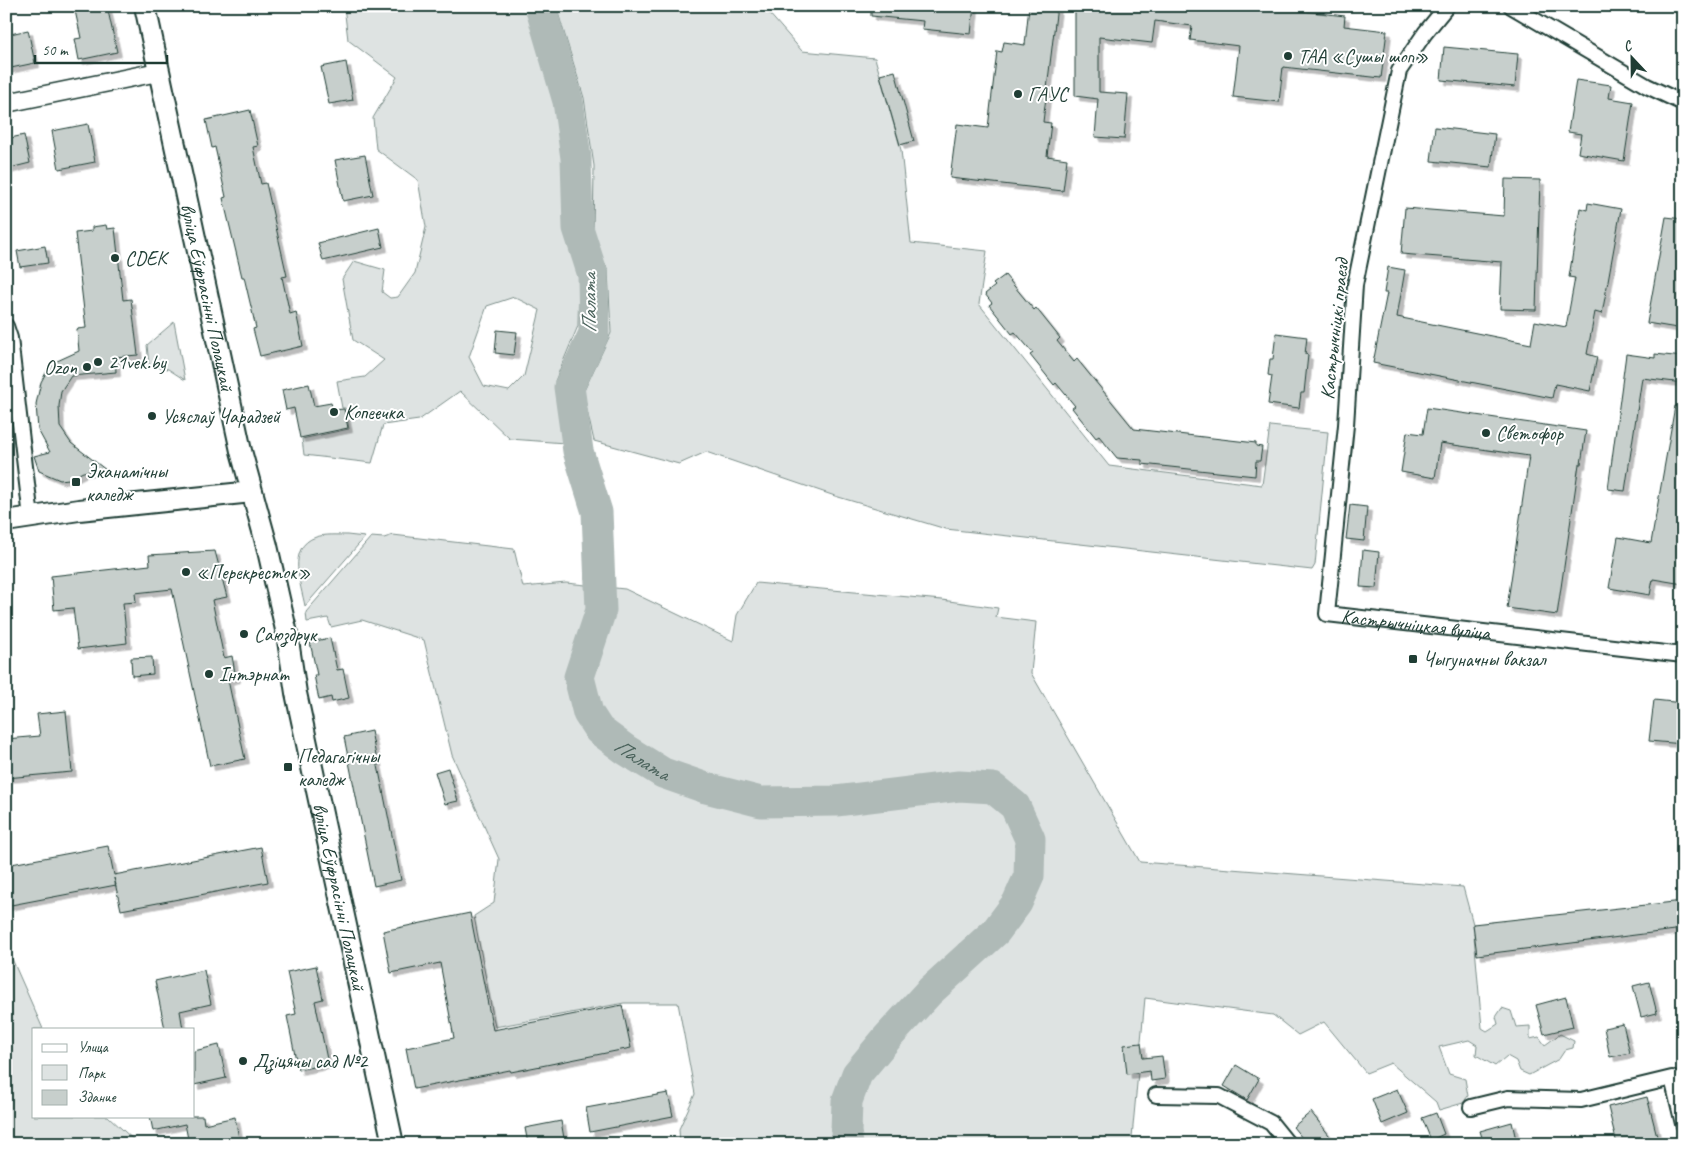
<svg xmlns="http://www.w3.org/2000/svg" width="1689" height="1150" viewBox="0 0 1689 1150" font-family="Caveat,sans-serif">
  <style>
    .green { fill: #dee3e2; stroke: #7e908b; fill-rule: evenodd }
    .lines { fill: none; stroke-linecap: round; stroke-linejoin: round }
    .river { stroke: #afbab7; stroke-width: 31 }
    .building { fill: #c7cfcc; stroke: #1f3d34; filter: url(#shadow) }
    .minor-casing { stroke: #1f3d34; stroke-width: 18 }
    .tertiary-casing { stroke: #1f3d34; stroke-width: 21 }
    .secondary-casing { stroke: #1f3d34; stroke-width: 24 }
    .minor { stroke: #fff; stroke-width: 14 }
    .tertiary { stroke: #fff; stroke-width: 18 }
    .secondary { stroke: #fff; stroke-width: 20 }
    .poi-dot { fill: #1f3d34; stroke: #fff; stroke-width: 2 }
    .labels { text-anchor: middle; stroke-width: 4; stroke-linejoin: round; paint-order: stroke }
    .poi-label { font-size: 20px; fill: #1f3d34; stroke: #fff; text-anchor: start }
    .street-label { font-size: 20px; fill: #1f3d34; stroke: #fff }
    .water-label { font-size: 21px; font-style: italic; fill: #4a625b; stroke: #fff }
  </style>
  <defs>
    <filter id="shadow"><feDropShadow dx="4.5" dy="4.5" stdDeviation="0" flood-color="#0004"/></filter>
  </defs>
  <rect width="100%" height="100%" fill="#fff"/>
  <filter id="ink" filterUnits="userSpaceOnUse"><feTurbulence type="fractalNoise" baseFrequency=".02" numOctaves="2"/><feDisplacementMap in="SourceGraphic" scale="10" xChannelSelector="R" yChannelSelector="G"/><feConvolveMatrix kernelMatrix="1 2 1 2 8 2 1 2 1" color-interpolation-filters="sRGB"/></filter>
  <g filter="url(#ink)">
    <path class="green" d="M 344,6 L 526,6 L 554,104 L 563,160 L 564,230 L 579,277 L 578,326 L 555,381 L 565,443 L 510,439 L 460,391 L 419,420 L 383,425 L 372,463 L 304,455 L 302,439 L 349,429 L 345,408 L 342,408 L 337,381 L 365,377 L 384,360 L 353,340 L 342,279 L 354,261 L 385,270 L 382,292 L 390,298 L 398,297 L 415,273 L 426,227 L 418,180 L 376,149 L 373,118 L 397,77 L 348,40 ZM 514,297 L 540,310 L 524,376 L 509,391 L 484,386 L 469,357 L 487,306 Z
      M 556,6 L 768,6 L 768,12 L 802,51 L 875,58 L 901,150 L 911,243 L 987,251 L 979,304 L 1109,466 L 1262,485 L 1270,426 L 1328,432 L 1315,565 L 1312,570 L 946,529 L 835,496 L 706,452 L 679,464 L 594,441 L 583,393 L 611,333 L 608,270 L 593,240 L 594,166 L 584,98 Z
      M 174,322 L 185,380 L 168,369 L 149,365 L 147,345 Z
      M 347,535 L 365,537 L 305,606 C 301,585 286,547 316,537 C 325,534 337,535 347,535 Z
      M 393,535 L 514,549 L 523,587 L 566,583 L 625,589 L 733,641 L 737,615 L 756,583 L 942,600 L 998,608 L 996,617 L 1036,622 L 1031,673 L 1140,862 L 1463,887 L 1473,924 L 1482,1028 L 1487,1031 L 1498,1024 L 1496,1017 L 1502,1008 L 1511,1011 L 1516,1027 L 1530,1026 L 1530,1039 L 1539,1037 L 1545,1045 L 1560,1034 L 1574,1041 L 1573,1048 L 1565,1050 L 1559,1059 L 1529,1075 L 1520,1071 L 1516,1061 L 1507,1056 L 1495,1066 L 1476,1055 L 1477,1045 L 1469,1040 L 1439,1047 L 1449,1074 L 1465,1079 L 1468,1096 L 1463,1103 L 1439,1110 L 1436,1102 L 1391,1063 L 1366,1073 L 1324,1022 L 1298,1035 L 1273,1015 L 1145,998 L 1132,1137 L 1146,1144 L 680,1144 L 679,1129 L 695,1094 L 678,1003 L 624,1003 L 495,1027 L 474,916 L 494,903 L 499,859 L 452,755 L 424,640 L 362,620 L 331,627 L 328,618 L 307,622 L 306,612 L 371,537 L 384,538 Z
      M 9,952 L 43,1029 L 34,1029 L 34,1116 L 108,1116 L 138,1144 L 6,1144 L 6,953 Z"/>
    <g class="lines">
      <path class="river" id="s1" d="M 540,6 L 568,101 L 576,158 L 578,228 L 593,275 L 594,333 L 569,387 L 578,451 L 597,512 L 601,610 L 579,677 L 588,713 L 599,730 L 626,750 L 663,773 L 706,788 L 761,802 L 836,801 L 959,786 L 993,788 L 1015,806 L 1030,839 L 1029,876 L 1017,903 L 996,931 L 929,992 L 887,1038 L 857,1074 L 847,1101 L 846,1132 L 848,1144"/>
    </g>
    <path class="building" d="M 74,6 L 107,6 L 117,52 L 79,60 L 75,39 L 81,38 Z
      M 871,6 L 974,6 L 971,34 L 922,29 L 923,21 L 871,16 Z
      M 1029,6 L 1057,6 L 1043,122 L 1051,123 L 1047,156 L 1067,159 L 1063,191 L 950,178 L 957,124 L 988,128 L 997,51 L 1002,52 L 1004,42 L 1025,45 Z
      M 1075,6 L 1260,6 L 1345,16 L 1344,26 L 1387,31 L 1381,78 L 1283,67 L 1279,102 L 1233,97 L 1239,46 L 1190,40 L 1192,26 L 1155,21 L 1152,43 L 1099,37 L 1099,92 L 1128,94 L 1124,139 L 1095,137 L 1098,99 L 1075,96 Z
      M 28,30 L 35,63 L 6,69 L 6,35 Z
      M 1444,47 L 1518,54 L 1515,87 L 1441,80 Z
      M 346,62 L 353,100 L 329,104 L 321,67 Z
      M 895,71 L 914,141 L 900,145 L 880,75 Z
      M 1576,80 L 1611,85 L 1609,98 L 1633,102 L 1624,161 L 1578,153 L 1581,134 L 1568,132 Z
      M 250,110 L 258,146 L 253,147 L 261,184 L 266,183 L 287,276 L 282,277 L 290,314 L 296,312 L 303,346 L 260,356 L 253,329 L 256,328 L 244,277 L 242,277 L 223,198 L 226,197 L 215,147 L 212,148 L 206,120 Z
      M 88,124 L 95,162 L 59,169 L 52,131 Z
      M 1435,127 L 1495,134 L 1491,167 L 1431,161 Z
      M 24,135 L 30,163 L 6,169 L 6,139 Z
      M 365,155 L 373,195 L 343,201 L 335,160 Z
      M 1505,179 L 1540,180 L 1536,310 L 1500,309 L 1502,262 L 1401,254 L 1405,208 L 1504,216 Z
      M 1588,203 L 1621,209 L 1602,314 L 1595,312 L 1587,354 L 1597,357 L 1590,391 L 1555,384 L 1552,398 L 1373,363 L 1387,293 L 1384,293 L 1388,267 L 1405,270 L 1397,317 L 1531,344 L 1535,321 L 1566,327 L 1575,278 L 1569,277 L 1580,208 L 1587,210 Z
      M 1666,217 L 1683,219 L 1683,329 L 1647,323 Z
      M 106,225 L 107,229 L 115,228 L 123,300 L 131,299 L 138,355 L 115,357 L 116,372 L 71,376 L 61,391 L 59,406 L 60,427 L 71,443 L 106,470 L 83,472 L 69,479 L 60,480 L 39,471 L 34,456 L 50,452 L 38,430 L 36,404 L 41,382 L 48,369 L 55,362 L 79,351 L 77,329 L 86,328 L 75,233 L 92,231 L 92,227 Z
      M 379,228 L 383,247 L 323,261 L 318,243 Z
      M 45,246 L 48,263 L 20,267 L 17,251 Z
      M 1005,275 L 1034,310 L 1036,308 L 1060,338 L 1057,341 L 1074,362 L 1077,359 L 1134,429 L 1256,443 L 1256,446 L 1262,447 L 1260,461 L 1256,461 L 1255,476 L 1142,464 L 1142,460 L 1117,458 L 1099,436 L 1096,438 L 1072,408 L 1075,406 L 1056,383 L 1054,385 L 1030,355 L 1033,353 L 1015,332 L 1012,334 L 989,305 L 992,303 L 985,294 L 995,286 L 993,284 Z
      M 497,330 L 517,332 L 514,355 L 495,353 Z
      M 1276,333 L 1307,337 L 1305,354 L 1308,355 L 1304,393 L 1301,393 L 1299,408 L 1268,404 L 1272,376 L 1268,375 L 1270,359 L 1273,359 Z
      M 1626,354 L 1655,358 L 1655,354 L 1683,357 L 1683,383 L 1642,378 L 1625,491 L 1608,489 Z
      M 309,384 L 314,406 L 331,403 L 333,410 L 344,409 L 348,428 L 300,438 L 294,408 L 286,410 L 282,390 Z
      M 1675,406 L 1683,407 L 1683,584 L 1653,579 L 1650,595 L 1609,588 L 1618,537 L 1651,543 Z
      M 1427,408 L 1586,431 L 1581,464 L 1579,464 L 1557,615 L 1507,608 L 1529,456 L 1440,443 L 1435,478 L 1401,472 L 1407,432 L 1423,434 Z
      M 1350,505 L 1367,507 L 1364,541 L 1346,539 Z
      M 1363,550 L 1379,552 L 1376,588 L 1360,587 Z
      M 215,551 L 227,597 L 212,600 L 224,658 L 232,656 L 236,678 L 228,680 L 245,759 L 210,766 L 172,589 L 135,593 L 136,602 L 123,603 L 127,643 L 78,649 L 73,608 L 54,610 L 51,576 L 150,565 L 149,555 Z
      M 330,638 L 337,670 L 343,669 L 349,698 L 332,702 L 331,697 L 319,700 L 314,675 L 317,675 L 310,642 Z
      M 152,657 L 153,674 L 132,676 L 131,658 Z
      M 1654,700 L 1683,703 L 1683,744 L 1649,741 Z
      M 66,711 L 72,772 L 6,778 L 6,739 L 40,736 L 37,714 Z
      M 371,731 L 401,880 L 374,886 L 344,737 Z
      M 448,768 L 458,801 L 445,804 L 435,772 Z
      M 108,846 L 114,875 L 261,847 L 268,882 L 121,910 L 114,878 L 116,885 L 6,906 L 6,865 Z
      M 1683,901 L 1683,929 L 1477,955 L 1473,924 Z
      M 470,913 L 493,1030 L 622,1005 L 631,1048 L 511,1072 L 510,1070 L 414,1089 L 406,1048 L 454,1038 L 440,963 L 391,973 L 383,931 Z
      M 316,966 L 323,999 L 315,1001 L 328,1064 L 298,1070 L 287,1016 L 296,1014 L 287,972 Z
      M 204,970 L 211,1004 L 180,1011 L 183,1029 L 165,1029 L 155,981 Z
      M 1649,982 L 1657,1013 L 1641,1017 L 1633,986 Z
      M 1566,997 L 1573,1027 L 1544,1034 L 1536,1005 Z
      M 1623,1024 L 1630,1053 L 1610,1057 L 1604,1028 Z
      M 1141,1043 L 1143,1058 L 1162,1056 L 1165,1079 L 1151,1081 L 1150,1071 L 1127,1074 L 1124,1045 Z
      M 219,1045 L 226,1078 L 194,1085 L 194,1051 Z
      M 1236,1065 L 1259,1079 L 1247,1100 L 1224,1086 Z
      M 1397,1089 L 1408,1113 L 1382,1124 L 1372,1099 Z
      M 668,1093 L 673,1116 L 590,1132 L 586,1108 Z
      M 1647,1097 L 1659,1144 L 1617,1144 L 1608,1107 Z
      M 1311,1112 L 1336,1144 L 1307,1144 L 1293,1127 Z
      M 1436,1113 L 1444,1134 L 1431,1140 L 1422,1118 Z
      M 150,1116 L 203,1116 L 204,1124 L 235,1117 L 240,1144 L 189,1144 L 185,1124 L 153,1131 Z
      M 561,1121 L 565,1144 L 528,1144 L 525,1128 Z
      M 1512,1122 L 1517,1144 L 1484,1144 L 1480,1131 Z"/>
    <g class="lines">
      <defs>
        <g id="minor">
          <path id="s2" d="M 1447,6 L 1425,33 L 1399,71 L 1355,285 L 1346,425 L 1327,614 L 1683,655"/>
          <path d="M 1511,6 L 1647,86 L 1683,103"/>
          <path d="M 6,326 L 10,338 L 31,518"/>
          <path d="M 1156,1095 L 1219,1096 L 1271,1123 L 1288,1144"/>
          <path d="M 1471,1107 L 1508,1098 L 1581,1100 L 1672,1078 L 1683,1124"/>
        </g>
        <path id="tertiary" d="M 6,103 L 158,72"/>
        <g id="secondary">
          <path id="s3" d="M 145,6 L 241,451 L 267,546 L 287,634 L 296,693 L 393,1144"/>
          <path d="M 6,521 L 79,510 L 252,492"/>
        </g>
      </defs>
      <use href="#minor" class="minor-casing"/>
      <use href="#tertiary" class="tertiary-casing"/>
      <use href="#secondary" class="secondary-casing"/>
      <use href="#minor" class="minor"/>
      <use href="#tertiary" class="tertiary"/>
      <use href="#secondary" class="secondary"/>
    </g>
  </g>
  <g class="poi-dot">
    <circle cx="1288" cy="56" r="5"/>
    <circle cx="1018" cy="94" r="5"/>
    <circle cx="115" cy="258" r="5"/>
    <circle cx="98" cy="362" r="5"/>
    <circle cx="87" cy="367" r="5"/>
    <circle cx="334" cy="412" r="5"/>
    <circle cx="152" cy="416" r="5"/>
    <circle cx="1486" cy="433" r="5"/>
    <rect x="71" y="477" width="10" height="10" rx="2.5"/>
    <circle cx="186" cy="572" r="5"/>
    <circle cx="244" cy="634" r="5"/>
    <rect x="1408" y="654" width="10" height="10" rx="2.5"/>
    <circle cx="209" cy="674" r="5"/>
    <rect x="283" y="762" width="10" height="10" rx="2.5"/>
    <circle cx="243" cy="1061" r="5"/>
  </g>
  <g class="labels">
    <g class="poi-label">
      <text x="1298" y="63">ТАА «Сушы шоп»</text>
      <text x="1028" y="101">ГАУС</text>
      <text x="125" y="265">CDEK</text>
      <text x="108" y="369">21vek.by</text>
      <text x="77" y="374" text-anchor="end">Ozon</text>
      <text x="344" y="419">Копеечка</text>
      <text x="162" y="423">Усяслаў Чарадзей</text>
      <text x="1496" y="440">Светофор</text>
      <text x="86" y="478">Эканамічны<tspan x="86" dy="23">каледж</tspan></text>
      <text x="196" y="579">«Перекресток»</text>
      <text x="254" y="641">Саюздрук</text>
      <text x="1423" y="666">Чыгуначны вакзал</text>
      <text x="219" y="681">Інтэрнат</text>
      <text x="298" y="763">Педагагічны<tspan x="298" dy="23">каледж</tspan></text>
      <text x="253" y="1068">Дзіцячы сад №2</text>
    </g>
    <g class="street-label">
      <text dy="7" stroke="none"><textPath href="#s3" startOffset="298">вуліца Еўфрасінні Полацкай</textPath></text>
      <text transform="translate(1334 329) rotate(-84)" y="7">Кастрычніцкі праезд</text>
      <text dy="7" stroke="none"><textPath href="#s2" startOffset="719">Кастрычніцкая вуліца</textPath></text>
      <text dy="7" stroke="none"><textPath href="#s3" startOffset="912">вуліца Еўфрасінні Полацкай</textPath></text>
    </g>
    <g class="water-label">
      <text transform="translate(589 303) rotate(-90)" y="7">Палата</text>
      <text dy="7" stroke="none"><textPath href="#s1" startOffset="800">Палата</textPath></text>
    </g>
  </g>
  <rect width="1689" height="1150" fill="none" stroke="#fff" stroke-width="25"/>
  <rect x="12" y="12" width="1664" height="1125" fill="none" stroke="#1f3d34" stroke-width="2" filter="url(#ink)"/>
  <rect x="32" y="1028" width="162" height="90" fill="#ffffff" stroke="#a5b1ae"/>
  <rect x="42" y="1044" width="25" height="8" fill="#ffffff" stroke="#a5b1ae"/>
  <text x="78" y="1052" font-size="15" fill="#1f3d34">Улица</text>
  <rect x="42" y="1065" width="25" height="15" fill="#dee3e2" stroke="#a5b1ae"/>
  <text x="78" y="1078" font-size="15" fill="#1f3d34">Парк</text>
  <rect x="42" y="1090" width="25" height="15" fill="#c7cfcc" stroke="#a5b1ae"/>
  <text x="78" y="1102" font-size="15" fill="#1f3d34">Здание</text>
  <g transform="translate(1632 58) rotate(338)" stroke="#ffffff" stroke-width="4" paint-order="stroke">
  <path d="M0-4L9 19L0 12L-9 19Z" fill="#1f3d34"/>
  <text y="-8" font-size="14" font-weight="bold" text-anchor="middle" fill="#1f3d34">С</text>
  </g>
  <path d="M35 55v8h132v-8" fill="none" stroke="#1f3d34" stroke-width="2.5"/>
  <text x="42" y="55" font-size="15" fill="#1f3d34" stroke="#ffffff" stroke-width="4" paint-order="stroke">50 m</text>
</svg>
